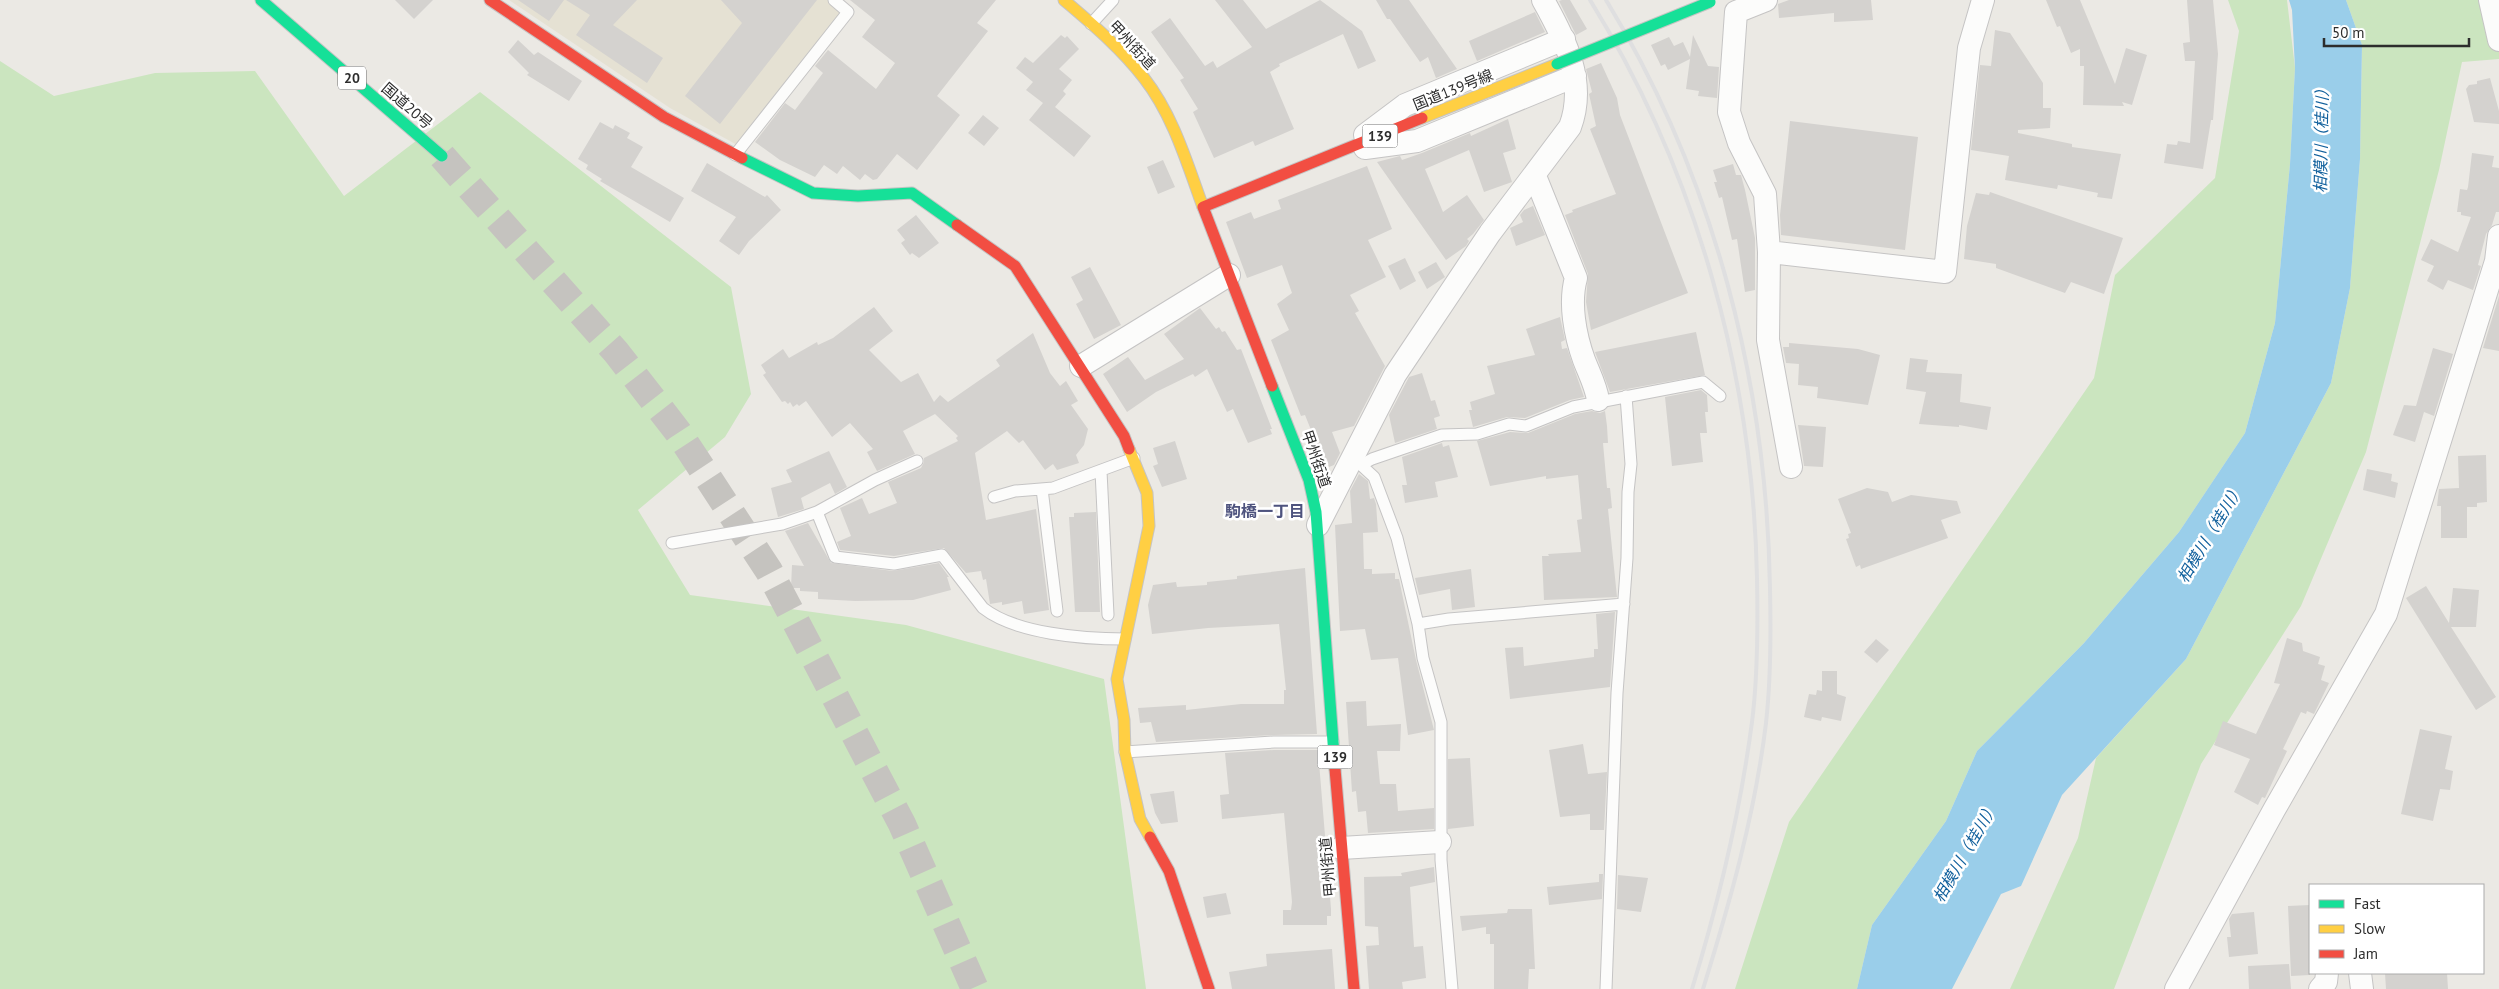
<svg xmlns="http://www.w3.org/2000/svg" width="2499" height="989" viewBox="0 0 2499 989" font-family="'PT Sans','Noto Sans JP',sans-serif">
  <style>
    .education { fill: #e5e1d3 }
    .green { fill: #cbe5bf }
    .water { fill: #9aceea }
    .building { fill: #d4d2cf }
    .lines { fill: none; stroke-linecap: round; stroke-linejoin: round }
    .highway-tunnel { stroke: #c5c3bf; stroke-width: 28; stroke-dasharray: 28 14; stroke-linecap: butt }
    .lane-casing { stroke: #c5c4c4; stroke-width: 13 }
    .street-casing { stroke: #c5c4c4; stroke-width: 24 }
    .fast-casing { stroke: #c5c4c4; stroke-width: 13 }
    .slow-casing { stroke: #c5c4c4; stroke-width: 13 }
    .jam-casing { stroke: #c5c4c4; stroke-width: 13 }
    .lane { stroke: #fcfcfb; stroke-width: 11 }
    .street { stroke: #fcfcfb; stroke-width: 22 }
    .fast { stroke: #16e098; stroke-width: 11 }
    .slow { stroke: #ffcf43; stroke-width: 11 }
    .jam { stroke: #f24e42; stroke-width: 11 }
    .rail { stroke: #dfdfe0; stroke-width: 4 }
    .fast-bridge-casing { stroke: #c6c5c3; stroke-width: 13; stroke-linecap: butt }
    .fast-bridge { stroke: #16e098; stroke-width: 11 }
    .labels { text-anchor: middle; stroke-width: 5; stroke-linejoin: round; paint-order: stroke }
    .shield { fill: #fff; stroke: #6c6c6c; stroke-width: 1 }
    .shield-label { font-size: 14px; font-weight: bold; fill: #2d2d2d }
    .street-label { font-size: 15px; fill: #2d2d2d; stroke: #fff }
    .water-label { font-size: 16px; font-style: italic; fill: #12619d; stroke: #fff }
    .neighbourhood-label { font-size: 16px; font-weight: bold; fill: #4e537e; stroke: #fff }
  </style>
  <rect width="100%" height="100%" fill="#ebe9e4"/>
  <path class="education" d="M 509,0 L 831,0 L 844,12 L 739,146 L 670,108 Z"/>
  <path class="green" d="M 2228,0 L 2287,0 L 2295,68 L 2290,164 L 2275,323 L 2245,433 L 2179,532 L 2084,643 L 1977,751 L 1946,821 L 1872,925 L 1857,989 L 1735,989 L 1789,822 L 2094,378 L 2115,275 L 2215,178 L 2239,31 Z
    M 2346,0 L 2499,0 L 2499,59 L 2462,62 L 2439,170 L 2366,452 L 2301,606 L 2201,764 L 2114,989 L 2010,989 L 2078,838 L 2096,758 L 2186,659 L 2331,383 L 2350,288 L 2360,159 L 2362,45 Z
    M 0,61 L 54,96 L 155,73 L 255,71 L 344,196 L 480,92 L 731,287 L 751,394 L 725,437 L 638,510 L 690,595 L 906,625 L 1104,679 L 1146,989 L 0,989 Z"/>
  <path class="water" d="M 2289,0 L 2346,0 L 2362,45 L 2360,159 L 2350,288 L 2331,383 L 2186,659 L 2062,795 L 2021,886 L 2001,894 L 1952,989 L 1857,989 L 1872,925 L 1946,821 L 1977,751 L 2084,643 L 2179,532 L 2245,433 L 2275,323 L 2290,164 L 2295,68 L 2292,10 Z"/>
  <path class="building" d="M 395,0 L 433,0 L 414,19 Z
    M 518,0 L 564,0 L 549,21 Z
    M 566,0 L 637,0 L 613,25 L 663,58 L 647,83 L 576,35 L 590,15 Z
    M 721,0 L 817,0 L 720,124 L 685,96 L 742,23 Z
    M 850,0 L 996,0 L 977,23 L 988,31 L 937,96 L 960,115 L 917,170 L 897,154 L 877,179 L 873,180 L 865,174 L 860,180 L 843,166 L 837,174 L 824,165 L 815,177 L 780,160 L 755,142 L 785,103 L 795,110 L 823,73 L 815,66 L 828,50 L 876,89 L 895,63 L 862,37 L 875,20 Z
    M 1215,0 L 1243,0 L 1266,29 L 1320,0 L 1362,31 L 1376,61 L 1358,69 L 1343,34 L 1279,64 L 1280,66 L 1270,72 L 1294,129 L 1255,146 L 1253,141 L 1214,158 L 1193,112 L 1198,109 L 1180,80 L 1184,78 L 1151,32 L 1170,18 L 1205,66 L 1213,61 L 1217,68 L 1252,47 Z
    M 1376,0 L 1409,0 L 1457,69 L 1436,78 L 1428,57 L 1420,62 L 1390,19 L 1387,19 Z
    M 1562,0 L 1570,0 L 1587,29 L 1576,35 L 1559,1 Z
    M 1789,0 L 1871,0 L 1873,20 L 1834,22 L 1834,13 L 1779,18 L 1778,4 Z
    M 2046,0 L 2080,0 L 2115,84 L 2126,48 L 2147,55 L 2132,105 L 2122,102 L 2124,106 L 2083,105 L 2084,66 L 2080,66 L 2080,49 L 2071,53 L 2060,26 L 2057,27 Z
    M 2187,0 L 2213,0 L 2218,54 L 2213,120 L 2211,120 L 2203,169 L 2164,163 L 2167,144 L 2177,145 L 2178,141 L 2190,143 L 2195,61 L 2185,61 L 2183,43 L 2190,42 Z
    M 1535,12 L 1545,32 L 1477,61 L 1469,41 Z
    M 1995,30 L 2010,33 L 2043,83 L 2043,108 L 2051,108 L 2050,128 L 2018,130 L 2018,133 L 2072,144 L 2072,147 L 2121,154 L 2112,199 L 2097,197 L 2098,193 L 2058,185 L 2057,189 L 2005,180 L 2009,156 L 1971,150 L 1980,65 L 1991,66 Z
    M 1061,35 L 1065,38 L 1067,36 L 1079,49 L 1059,69 L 1072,80 L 1063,91 L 1066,94 L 1055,107 L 1091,136 L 1074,157 L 1029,120 L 1043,103 L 1026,90 L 1033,82 L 1016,68 L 1025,57 L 1033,63 Z
    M 1693,35 L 1708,66 L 1719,67 L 1717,98 L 1698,96 L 1699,91 L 1686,89 L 1690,59 L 1668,70 L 1665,64 L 1661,66 L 1651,45 L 1669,37 L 1674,46 L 1683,42 L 1690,57 Z
    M 518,40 L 534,55 L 538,52 L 582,81 L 569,101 L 527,75 L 529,73 L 508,52 Z
    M 1601,63 L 1617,98 L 1620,115 L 1688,293 L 1591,330 L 1586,302 L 1588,274 L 1565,215 L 1573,212 L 1572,210 L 1616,194 L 1590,129 L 1596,126 L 1589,94 L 1592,92 L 1586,69 Z
    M 2490,78 L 2499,111 L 2499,124 L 2474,122 L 2466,89 L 2469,85 L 2477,84 L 2477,81 Z
    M 983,115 L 999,128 L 984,146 L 968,133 Z
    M 1508,119 L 1516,149 L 1503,153 L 1512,182 L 1484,192 L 1469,150 L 1425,169 L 1443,212 L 1467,195 L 1484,220 L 1473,234 L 1467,239 L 1469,241 L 1466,246 L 1446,260 L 1377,162 L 1400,156 L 1402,160 L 1422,153 L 1470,133 L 1471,136 Z
    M 1790,121 L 1918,137 L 1905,250 L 1781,235 L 1780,215 Z
    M 600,122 L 613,129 L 615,125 L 630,133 L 627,138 L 643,147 L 631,167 L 684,198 L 670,222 L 600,181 L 602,179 L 586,169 L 588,165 L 578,159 Z
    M 2472,153 L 2494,156 L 2492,167 L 2499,168 L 2499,212 L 2496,212 L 2492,225 L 2486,234 L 2478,265 L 2481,266 L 2473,290 L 2448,280 L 2443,290 L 2427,281 L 2434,266 L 2421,260 L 2431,239 L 2458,252 L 2471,217 L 2461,215 L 2461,212 L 2457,212 L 2460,189 L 2467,190 L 2468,187 Z
    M 1163,160 L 1175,187 L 1158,194 L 1147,167 Z
    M 707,163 L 765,197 L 767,195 L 781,210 L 749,241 L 739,255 L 719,241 L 736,217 L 691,191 Z
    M 1733,164 L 1736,175 L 1741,175 L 1745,190 L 1755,238 L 1755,290 L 1745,292 L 1737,239 L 1732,240 L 1722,197 L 1719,198 L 1714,182 L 1717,182 L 1713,170 Z
    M 1367,166 L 1392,229 L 1368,240 L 1386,277 L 1350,295 L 1359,311 L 1355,313 L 1385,366 L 1354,426 L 1332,432 L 1340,453 L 1334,465 L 1329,467 L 1327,459 L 1323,460 L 1305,415 L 1301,416 L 1271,340 L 1289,330 L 1277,304 L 1292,293 L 1282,265 L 1247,278 L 1226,222 L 1251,212 L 1254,219 L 1281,209 L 1278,200 Z
    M 1990,192 L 2123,238 L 2104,294 L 2071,282 L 2065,293 L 1996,268 L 1996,264 L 1964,259 L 1967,226 L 1976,193 L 1989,195 Z
    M 1533,206 L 1545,235 L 1516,246 L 1510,228 L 1523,222 L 1520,215 L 1524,210 Z
    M 916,215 L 939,243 L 919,258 L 912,253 L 910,255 L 901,243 L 905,240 L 897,230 Z
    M 1405,258 L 1416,281 L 1400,290 L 1388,266 Z
    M 1436,262 L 1445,277 L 1427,289 L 1418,272 Z
    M 1090,267 L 1121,325 L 1094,339 L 1076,304 L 1083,300 L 1071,277 Z
    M 2499,296 L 2499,351 L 2483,348 Z
    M 874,307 L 893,331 L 869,350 L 901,382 L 918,373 L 934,402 L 940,395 L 948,402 L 1000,366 L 996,360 L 1033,333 L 1050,373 L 1060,386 L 1066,381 L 1078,401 L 1071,405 L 1088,429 L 1084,445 L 1076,455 L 1079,463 L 1057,470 L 1053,464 L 1045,470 L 1023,440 L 1019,443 L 1007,431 L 975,453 L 986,520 L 1036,509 L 1049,610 L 1024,614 L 1022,601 L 1002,605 L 1002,602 L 990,604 L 986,579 L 983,580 L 981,571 L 966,573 L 944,548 L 894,556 L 840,550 L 837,542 L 851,536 L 840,508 L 862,498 L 869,514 L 897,503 L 888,482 L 921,468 L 924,462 L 924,458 L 958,441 L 956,438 L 958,436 L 935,414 L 903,431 L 915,454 L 877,471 L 867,452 L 873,449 L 850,423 L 832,437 L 806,401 L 799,406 L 797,404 L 793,407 L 790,402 L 788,404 L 785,401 L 782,402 L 763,375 L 766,373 L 761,365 L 783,349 L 789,358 L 817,342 L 818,345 L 833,338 Z
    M 1200,308 L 1216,329 L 1219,327 L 1222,332 L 1225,331 L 1237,350 L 1241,349 L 1272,429 L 1270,429 L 1272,434 L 1248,443 L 1233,409 L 1227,412 L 1207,369 L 1195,377 L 1193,374 L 1156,392 L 1127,412 L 1103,374 L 1128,357 L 1145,380 L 1184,359 L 1164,334 Z
    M 1560,317 L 1565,340 L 1561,342 L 1562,349 L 1567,348 L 1584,397 L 1570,400 L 1525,418 L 1507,417 L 1473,427 L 1469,410 L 1472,410 L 1470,402 L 1495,394 L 1487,366 L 1535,355 L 1526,329 Z
    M 1696,332 L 1705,375 L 1610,392 L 1595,352 Z
    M 1789,343 L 1858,349 L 1880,355 L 1868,405 L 1817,398 L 1818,387 L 1798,385 L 1799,364 L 1786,363 L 1783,347 L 1789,347 Z
    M 2433,348 L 2453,354 L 2434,416 L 2424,412 L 2415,442 L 2393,435 L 2404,405 L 2416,406 Z
    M 1910,358 L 1928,360 L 1926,372 L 1962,374 L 1960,402 L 1991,407 L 1987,430 L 1959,425 L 1959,427 L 1919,424 L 1926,392 L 1906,389 Z
    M 1422,373 L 1431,401 L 1435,400 L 1440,416 L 1434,418 L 1437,429 L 1395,443 L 1389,415 L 1409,377 Z
    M 1701,390 L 1707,395 L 1708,412 L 1705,412 L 1707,433 L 1700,433 L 1703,462 L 1672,466 L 1665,397 Z
    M 1592,411 L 1600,413 L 1605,411 L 1607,426 L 1608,443 L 1603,443 L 1607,488 L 1610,488 L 1612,508 L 1608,509 L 1617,597 L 1544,600 L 1542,556 L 1549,556 L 1548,554 L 1581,552 L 1577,520 L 1582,519 L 1578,475 L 1546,479 L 1546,476 L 1490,486 L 1477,441 L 1510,432 L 1528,433 L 1575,414 Z
    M 1798,425 L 1826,427 L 1823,467 L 1804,466 Z
    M 1175,441 L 1187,479 L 1162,487 L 1153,466 L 1158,464 L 1153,448 Z
    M 1442,443 L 1443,447 L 1449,445 L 1458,477 L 1435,482 L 1438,497 L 1405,503 L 1402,485 L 1407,485 L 1402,457 Z
    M 829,451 L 847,487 L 835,494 L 830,483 L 801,498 L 804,509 L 778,517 L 771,488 L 792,482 L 786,470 Z
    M 2486,455 L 2487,502 L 2477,503 L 2477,507 L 2467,507 L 2467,538 L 2441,538 L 2441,506 L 2437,506 L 2439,489 L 2459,488 L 2458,456 Z
    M 2367,469 L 2392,474 L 2391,481 L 2398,483 L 2395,498 L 2363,490 Z
    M 1359,474 L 1368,481 L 1370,499 L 1374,498 L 1376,504 L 1378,532 L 1363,533 L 1364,569 L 1372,569 L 1372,574 L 1395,573 L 1395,579 L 1399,579 L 1416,660 L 1434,730 L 1408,735 L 1398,658 L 1371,660 L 1365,629 L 1340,631 L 1335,525 L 1352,523 L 1350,491 Z
    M 1867,488 L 1888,492 L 1892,502 L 1911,495 L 1957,501 L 1961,513 L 1941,520 L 1948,538 L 1861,569 L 1860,565 L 1856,567 L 1846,539 L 1849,538 L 1848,534 L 1851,533 L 1838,499 Z
    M 1096,512 L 1100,612 L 1075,612 L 1069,517 L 1074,517 L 1074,513 Z
    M 808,523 L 831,563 L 893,571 L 939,563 L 949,577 L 947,577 L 951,590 L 913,600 L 855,601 L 818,599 L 818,592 L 800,591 L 800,588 L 791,588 L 792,565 L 804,566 L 785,531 Z
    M 1305,568 L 1317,734 L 1274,735 L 1156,742 L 1151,722 L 1140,723 L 1138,708 L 1186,705 L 1186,710 L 1241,704 L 1284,704 L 1284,690 L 1286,690 L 1279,624 L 1208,628 L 1152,634 L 1148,605 L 1153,585 L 1176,582 L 1177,587 L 1207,585 L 1207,582 L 1237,579 L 1237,576 Z
    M 1471,569 L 1475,607 L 1452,610 L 1450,589 L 1419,595 L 1415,578 Z
    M 2426,586 L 2449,623 L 2453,588 L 2479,590 L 2476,627 L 2451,627 L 2496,697 L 2476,710 L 2406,598 Z
    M 1615,612 L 1610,687 L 1510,699 L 1505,648 L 1523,647 L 1524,666 L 1594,657 L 1594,649 L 1598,649 L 1596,614 Z
    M 2287,638 L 2302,643 L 2303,651 L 2320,657 L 2318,664 L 2325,666 L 2321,680 L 2329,683 L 2314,714 L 2307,711 L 2306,714 L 2301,712 L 2283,749 L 2287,751 L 2265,798 L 2262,797 L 2258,805 L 2234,792 L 2250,759 L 2214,745 L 2223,721 L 2256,734 L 2280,684 L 2274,683 Z
    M 1876,639 L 1889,650 L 1877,663 L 1864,652 Z
    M 1822,671 L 1837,671 L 1837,694 L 1846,697 L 1841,721 L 1822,717 L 1821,721 L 1804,717 L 1809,694 L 1816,695 L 1817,690 L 1822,691 Z
    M 1366,701 L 1367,726 L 1401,724 L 1400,751 L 1377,751 L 1380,784 L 1396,784 L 1398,811 L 1434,808 L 1434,829 L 1368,833 L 1366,811 L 1358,812 L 1356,791 L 1352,792 L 1346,702 Z
    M 2420,729 L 2452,736 L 2445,769 L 2453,771 L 2450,790 L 2440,789 L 2433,821 L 2401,814 Z
    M 1583,744 L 1588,774 L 1607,772 L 1604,830 L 1590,830 L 1590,814 L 1560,817 L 1549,750 Z
    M 1274,750 L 1318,750 L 1331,909 L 1331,916 L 1327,916 L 1327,925 L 1283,925 L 1283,910 L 1291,910 L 1292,902 L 1284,813 L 1222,819 L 1220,795 L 1229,794 L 1225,753 Z
    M 1470,758 L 1474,826 L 1448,829 L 1448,759 Z
    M 1174,791 L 1178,822 L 1161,824 L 1155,813 L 1150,794 Z
    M 1434,867 L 1435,882 L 1410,887 L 1414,947 L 1423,946 L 1426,978 L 1402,982 L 1403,989 L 1369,989 L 1366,946 L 1379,945 L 1378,927 L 1365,926 L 1364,877 L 1402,876 L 1401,873 Z
    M 1599,874 L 1603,874 L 1602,899 L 1549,905 L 1547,887 L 1599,882 Z
    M 1618,875 L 1648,878 L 1641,912 L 1617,909 Z
    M 1226,893 L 1231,914 L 1207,918 L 1203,897 Z
    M 2310,905 L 2310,975 L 2291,976 L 2288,906 Z
    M 1508,909 L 1532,909 L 1535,969 L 1529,969 L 1528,989 L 1494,989 L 1494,944 L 1490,944 L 1490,934 L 1486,934 L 1486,927 L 1462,931 L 1460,916 L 1507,913 Z
    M 2254,912 L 2258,954 L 2229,957 L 2227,937 L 2231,937 L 2229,919 L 2232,914 Z
    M 1332,949 L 1335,989 L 1232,989 L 1229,972 L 1267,966 L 1266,954 Z
    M 2289,964 L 2291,989 L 2249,989 L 2248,966 Z
    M 2385,973 L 2447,973 L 2448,989 L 2386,989 Z"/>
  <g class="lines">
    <path class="highway-tunnel" d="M 442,156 L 616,352 L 678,432 L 769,571 L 902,824 L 975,989"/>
    <defs>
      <path id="lane" d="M 1091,24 L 1113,0
        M 735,155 L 848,12 L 834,0
        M 1351,461 L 1361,465 L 1374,477 L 1397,538 L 1418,624 L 1423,658 L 1441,722 L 1441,860 L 1452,989
        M 1361,465 L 1372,459 L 1442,435 L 1477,434 L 1509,424 L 1526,426 L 1573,407 L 1703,382 L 1720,396
        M 1101,471 L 1108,615
        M 1042,489 L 1057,611
        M 994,497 L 1015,491 L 1053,488 L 1134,458
        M 817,512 L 835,557 L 894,564 L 942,555 L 983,608 C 1016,634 1084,639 1125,639
        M 672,543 L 782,524 L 817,512 L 875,480 L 917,461
        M 1418,624 L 1449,619 L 1624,604
        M 1125,752 L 1274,742 L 1333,742
        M 1606,989 L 1617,693 L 1627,558 L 1628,492 L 1631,464 L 1626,396"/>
      <path id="street" d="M 1766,0 L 1736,12 L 1729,112 L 1739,143 L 1765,194 L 1769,252 L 1768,340 L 1791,467
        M 2490,0 L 2499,40
        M 1365,135 L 1405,105 L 1564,39
        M 1365,148 L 1417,141 L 1575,76
        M 1535,176 L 1576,278 C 1569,303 1575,335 1584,360 C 1589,373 1596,386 1598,400
        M 1769,252 L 1945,272 L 1969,48 L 1983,0
        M 1081,366 L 1229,275
        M 1318,525 L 1395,375 L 1490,233 L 1570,127 C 1587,82 1565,39 1543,0
        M 1341,848 L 1440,842
        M 2360,973 L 2362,989
        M 2176,989 L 2274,810 L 2386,614 L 2496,261 L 2499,236
        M 2320,989 L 2326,982 L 2327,973"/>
      <path id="fast" d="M 261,0 L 442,156
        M 742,158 L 813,193 L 858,196 L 912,193 L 957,225
        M 1272,386 L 1309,480 L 1316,512 L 1335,769"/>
      <path id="slow" d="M 1064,0 C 1092,24 1121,48 1144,78 C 1173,115 1187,163 1203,207
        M 1422,118 L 1557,64
        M 1129,449 L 1147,493 L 1149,526 L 1117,679 L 1124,720 L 1125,752 L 1140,819 L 1150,837"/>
      <path id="jam" d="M 490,0 L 664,117 L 742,158
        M 957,225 L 1015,266 L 1124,436 L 1129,449
        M 1272,386 L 1203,207 L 1422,118
        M 1335,769 L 1354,989
        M 1150,837 L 1169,871 L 1209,989"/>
    </defs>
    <use href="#lane" class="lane-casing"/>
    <use href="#street" class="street-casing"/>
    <use href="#fast" class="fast-casing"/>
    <use href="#slow" class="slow-casing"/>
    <use href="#jam" class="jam-casing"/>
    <use href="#lane" class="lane"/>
    <use href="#street" class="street"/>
    <use href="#fast" class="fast"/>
    <use href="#slow" class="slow"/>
    <use href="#jam" class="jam"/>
    <path class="rail" d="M 1590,0 C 1697,173 1753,376 1757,578 C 1758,626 1758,675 1752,722 C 1740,813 1719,901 1692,989
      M 1606,0 C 1714,177 1767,383 1770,589 C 1771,633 1771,679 1766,723 C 1755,814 1730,902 1703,989"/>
    <defs>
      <path id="fast-bridge" d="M 1557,64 L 1710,2"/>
    </defs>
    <use href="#fast-bridge" class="fast-bridge-casing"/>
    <use href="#fast-bridge" class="fast-bridge"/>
  </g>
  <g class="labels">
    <g class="shield">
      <rect x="338" y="66.5" width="28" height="23" rx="4"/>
      <rect x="1362.5" y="124.5" width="35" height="23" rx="4"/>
      <rect x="1317.5" y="745.5" width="35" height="23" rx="4"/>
    </g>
    <g class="shield-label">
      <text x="352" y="83">20</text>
      <text x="1380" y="141">139</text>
      <text x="1335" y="762">139</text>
    </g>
    <g class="street-label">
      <text transform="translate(1132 45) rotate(47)" y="5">甲州街道</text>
      <text transform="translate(1453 90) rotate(-22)" y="5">国道139号線</text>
      <text transform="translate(407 106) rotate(41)" y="5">国道20号</text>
      <text transform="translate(1316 459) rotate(71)" y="5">甲州街道</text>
      <text transform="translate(1328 867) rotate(-95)" y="5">甲州街道</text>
    </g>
    <g class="water-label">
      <text transform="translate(2321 137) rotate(-89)" y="6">相模川（桂川）</text>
      <text transform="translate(2210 533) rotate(-59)" y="6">相模川（桂川）</text>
      <text transform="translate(1965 852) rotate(-60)" y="6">相模川（桂川）</text>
    </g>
    <g class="neighbourhood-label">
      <text x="1265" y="517">駒橋一丁目</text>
    </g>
  </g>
  <rect x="2309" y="884" width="175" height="90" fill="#ffffff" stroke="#ababab"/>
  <rect x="2319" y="900" width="25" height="8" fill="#16e098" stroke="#ababab"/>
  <text x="2354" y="909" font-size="15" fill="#2d2d2d">Fast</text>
  <rect x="2319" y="925" width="25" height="8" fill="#ffcf43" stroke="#ababab"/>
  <text x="2354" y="934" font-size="15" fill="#2d2d2d">Slow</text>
  <rect x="2319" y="950" width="25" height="8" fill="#f24e42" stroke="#ababab"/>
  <text x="2354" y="959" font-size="15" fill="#2d2d2d">Jam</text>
  <path d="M2324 38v8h145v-8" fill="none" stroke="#2d2d2d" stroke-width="2.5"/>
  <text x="2332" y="38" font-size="15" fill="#2d2d2d" stroke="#ffffff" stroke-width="4" paint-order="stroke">50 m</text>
</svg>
